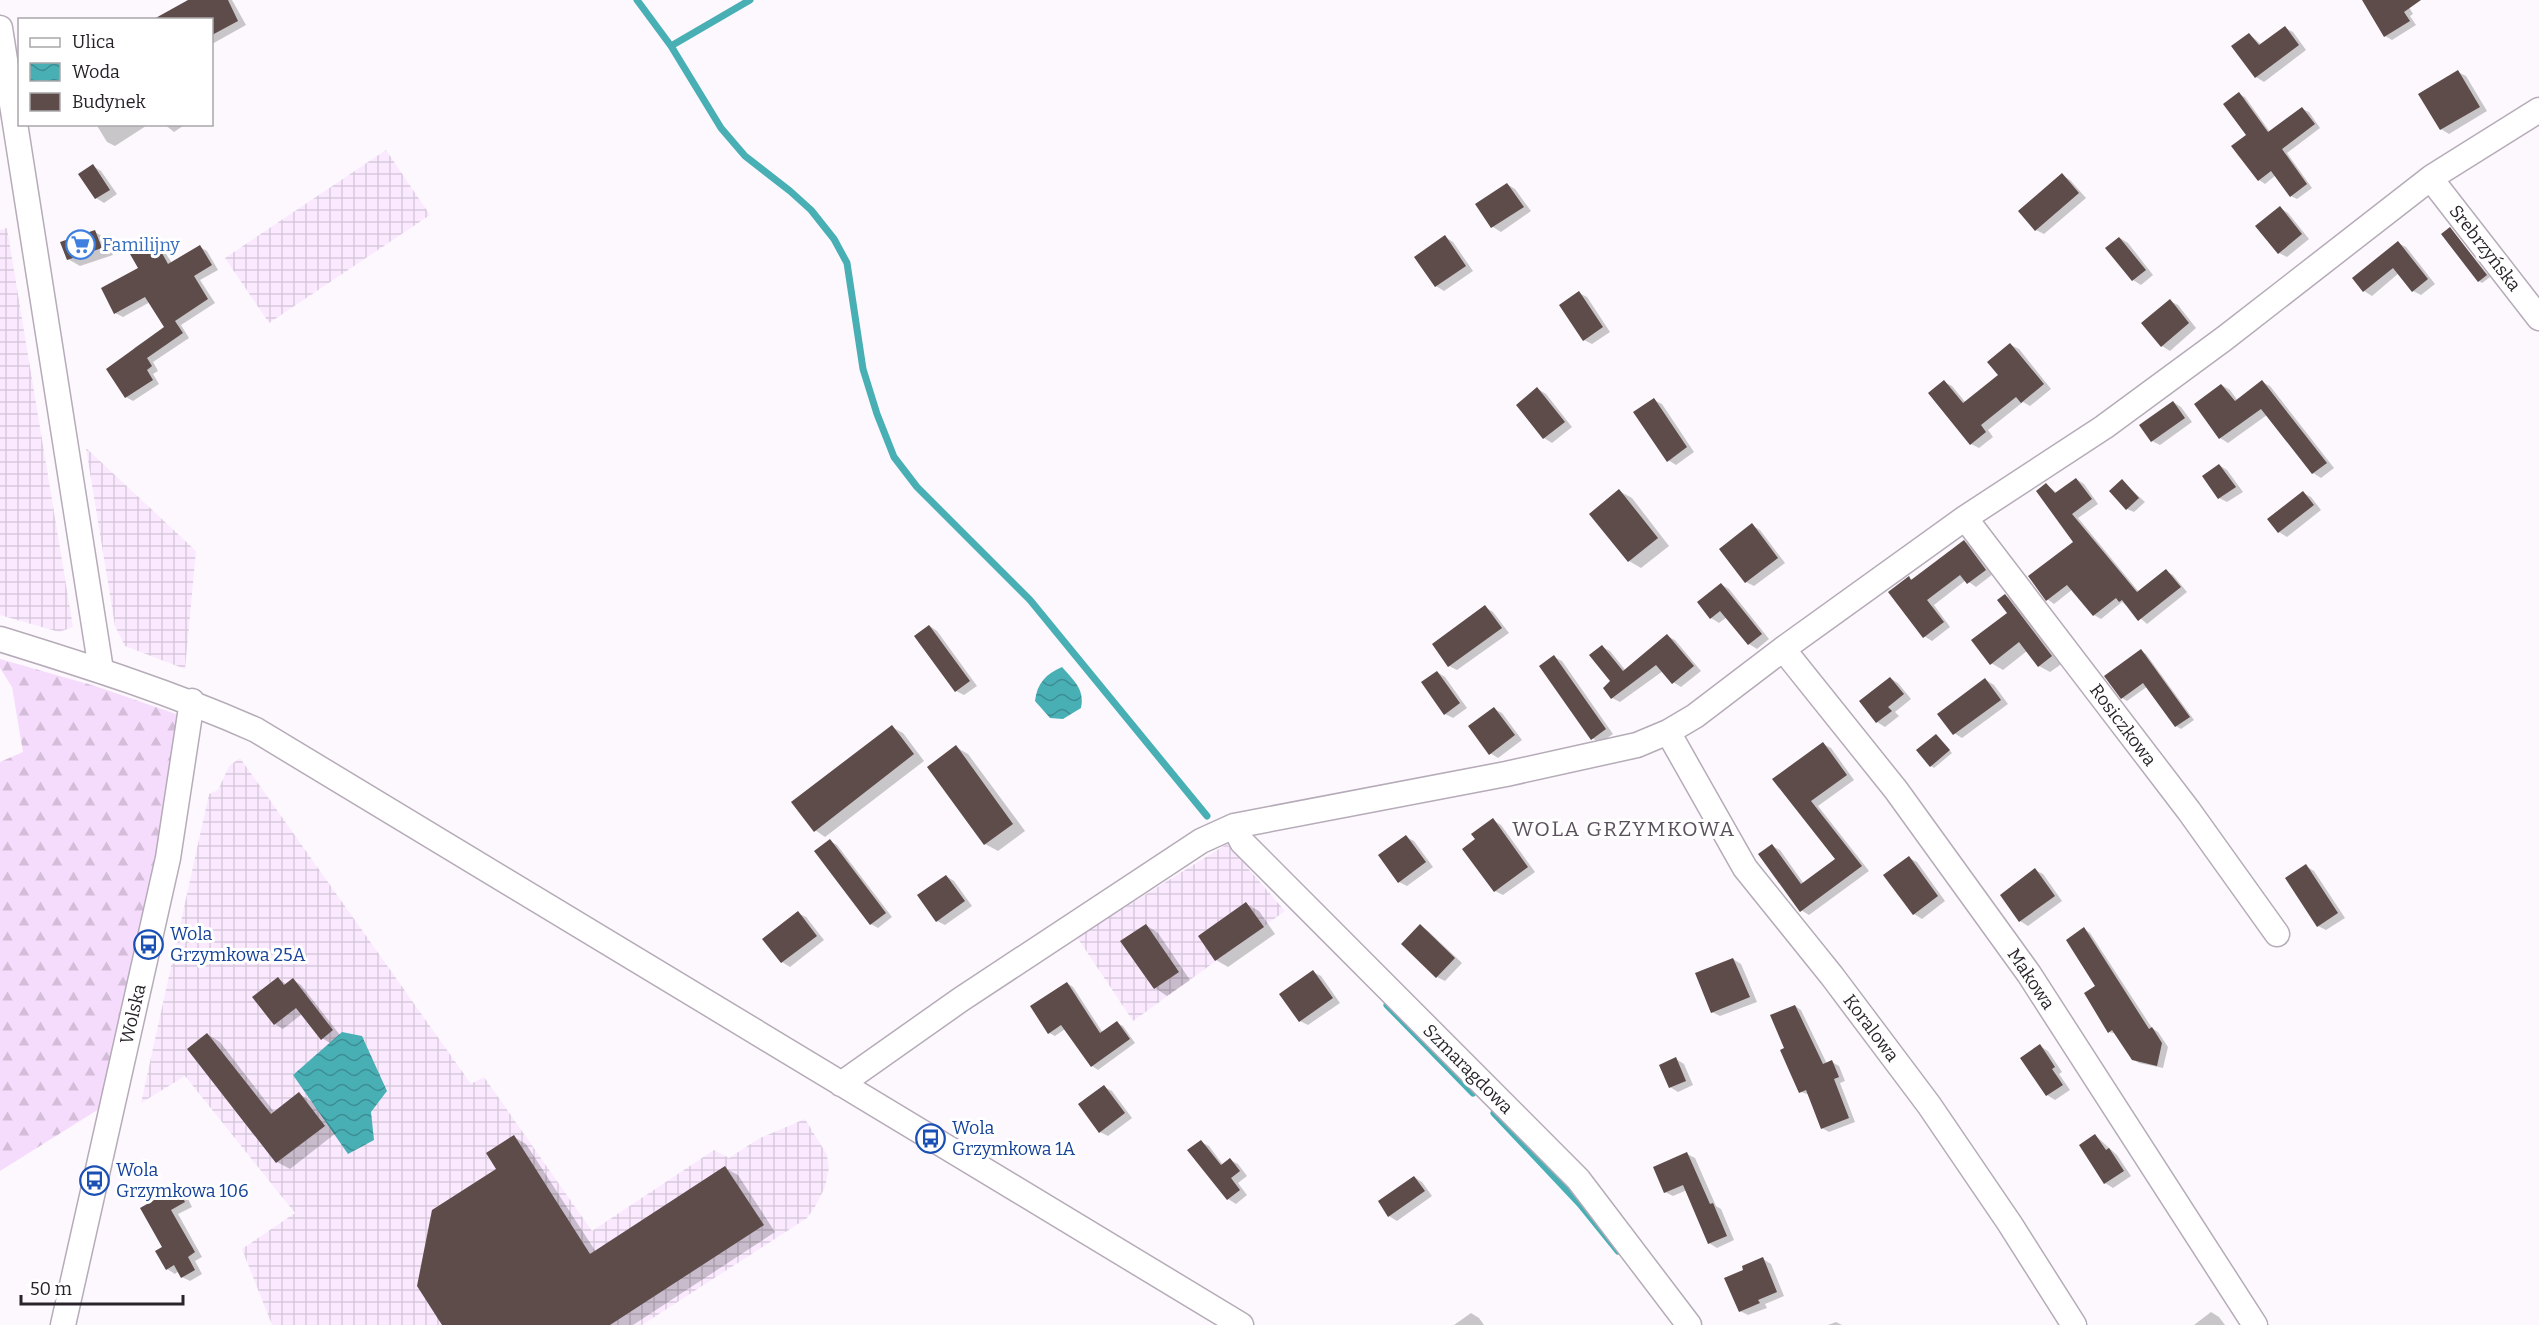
<svg xmlns="http://www.w3.org/2000/svg" width="2539" height="1325" viewBox="0 0 2539 1325" font-family="Bitter,serif">
  <style>
    .industrial { fill: url(#industrial-grid) }
    .forest { fill: url(#forest-firs) }
    .water { fill: url(#water-waves) }
    .shadow { fill: #0003 }
    .lines { fill: none; stroke-linecap: round; stroke-linejoin: round }
    .stream { stroke: #48afb5; stroke-width: 7 }
    .building { fill: #5d4c49 }
    .minor-casing { stroke: #b6abb8; stroke-width: 27 }
    .minor { stroke: #fff; stroke-width: 24 }
    .labels { text-anchor: middle; stroke-width: 6; stroke-linejoin: round; paint-order: stroke }
    .shop-label { font-size: 18px; fill: #366cbe; stroke: #fff; text-anchor: start }
    .street-label { font-size: 18px; fill: #282429; stroke: #fff }
    .transit-label { font-size: 18px; fill: #164399; stroke: #fff; text-anchor: start }
    .quarter-label { font-size: 21px; letter-spacing: 1.5px; fill: #5c525e; stroke: #fff }
  </style>
  <defs>
    <pattern id="industrial-grid" width="8" height="8" patternUnits="userSpaceOnUse" patternTransform="scale(1.5)"><rect width="8" height="8" fill="#fbeaff"/><path d="M0 4h8M4 0v8" fill="none" stroke="#d7c9db"/></pattern>
    <pattern id="forest-firs" width="22" height="20" patternUnits="userSpaceOnUse" patternTransform="scale(1.5)"><rect width="22" height="20" fill="#f6dcfc"/><path d="M5 1l3.5 6h-7zM16 11l3.5 6h-7z" fill="#d3bdd8"/></pattern>
    <pattern id="water-waves" width="16" height="10" patternUnits="userSpaceOnUse" patternTransform="scale(1.5)"><rect width="16" height="10" fill="#48afb5"/><path d="M0 5q4-4 8 0t8 0" fill="none" stroke="#3c8e93"/></pattern>
  </defs>
  <rect width="100%" height="100%" fill="#fcf8fd"/>
  <path class="industrial" d="M 386,150 L 430,215 L 269,323 L 225,258 Z
    M 7,228 L 73,627 L 59,632 L 0,615 L 0,230 Z
    M 86,448 L 196,551 L 185,669 L 125,646 L 115,626 Z
    M 240,758 L 471,1084 L 484,1077 L 592,1231 L 714,1150 L 729,1158 L 760,1138 L 805,1119 L 827,1155 L 829,1168 L 825,1187 L 816,1205 L 807,1218 L 642,1325 L 272,1325 L 242,1249 L 295,1213 L 185,1076 L 141,1103 L 209,794 L 218,790 L 229,766 Z
    M 1227,844 L 1285,911 L 1133,1021 L 1077,937 Z"/>
  <path class="forest" d="M 0,659 L 95,686 L 179,715 L 161,857 L 107,1104 L 0,1171 L 0,762 L 23,752 L 12,687 L 0,668 Z"/>
  <path class="water" d="M 1062,667 C 1074,681 1085,689 1081,708 L 1063,719 L 1050,718 L 1035,701 C 1037,683 1046,674 1062,667 Z
    M 342,1032 L 362,1036 L 387,1091 L 371,1112 L 374,1140 L 348,1154 L 293,1075 Z"/>
  <path class="shadow" d="M 191,0 L 232,0 L 246,25 L 212,44 L 212,20 Z
    M 2366,0 L 2410,0 L 2406,2 L 2413,14 L 2410,16 L 2416,25 L 2392,40 L 2385,36 Z
    M 2285,28 L 2293,32 L 2306,50 L 2264,82 L 2256,77 L 2233,46 L 2249,34 L 2262,45 Z
    M 2458,72 L 2466,76 L 2487,111 L 2449,134 L 2441,129 Z
    M 2239,94 L 2245,97 L 2270,132 L 2302,109 L 2309,112 L 2320,128 L 2287,153 L 2312,188 L 2297,199 L 2291,196 L 2276,175 L 2265,184 L 2259,180 Z
    M 96,124 L 149,124 L 115,146 L 107,142 Z
    M 164,124 L 186,124 L 174,132 Z
    M 93,166 L 101,171 L 117,194 L 104,203 L 96,198 Z
    M 2062,175 L 2070,180 L 2086,198 L 2044,234 L 2036,230 Z
    M 1507,184 L 1515,189 L 1531,211 L 1501,232 L 1493,227 L 1477,205 Z
    M 2280,208 L 2288,213 L 2309,239 L 2287,257 L 2279,253 Z
    M 2450,229 L 2490,277 L 2482,283 L 2479,281 Z
    M 95,232 L 107,239 L 113,255 L 80,266 L 68,259 Z
    M 1445,237 L 1453,242 L 1473,271 L 1444,291 L 1436,286 Z
    M 2120,238 L 2128,243 L 2153,275 L 2141,285 L 2133,280 Z
    M 144,239 L 151,243 L 154,249 L 158,247 L 165,252 L 172,263 L 200,247 L 207,251 L 218,270 L 200,280 L 215,303 L 181,325 L 189,338 L 153,362 L 158,371 L 153,374 L 159,384 L 133,401 L 126,397 L 136,351 L 134,348 L 166,327 L 150,302 L 123,317 L 115,313 L 140,269 Z
    M 2398,243 L 2406,247 L 2435,284 L 2421,295 L 2413,291 L 2399,273 L 2372,296 L 2364,291 Z
    M 1579,293 L 1587,297 L 1610,332 L 1592,344 L 1584,340 Z
    M 2170,301 L 2178,305 L 2196,328 L 2170,351 L 2162,346 L 2143,324 Z
    M 2011,345 L 2019,349 L 2051,389 L 2030,406 L 2023,402 L 1988,430 L 1993,437 L 1979,448 L 1971,444 L 1944,382 L 1952,386 L 1966,403 L 2000,375 Z
    M 2262,382 L 2270,386 L 2334,468 L 2321,478 L 2313,473 L 2267,415 L 2228,443 L 2220,438 L 2196,404 L 2222,385 L 2230,390 L 2238,401 Z
    M 1538,389 L 1546,394 L 1572,427 L 1552,443 L 1544,438 Z
    M 1654,400 L 1662,404 L 1694,452 L 1676,465 L 1668,460 Z
    M 2173,402 L 2181,407 L 2192,422 L 2160,445 L 2152,441 Z
    M 2219,465 L 2227,470 L 2243,492 L 2227,502 L 2219,498 Z
    M 2076,479 L 2084,484 L 2098,504 L 2078,518 L 2139,592 L 2166,571 L 2173,575 L 2187,592 L 2147,624 L 2122,602 L 2101,619 L 2094,615 L 2073,589 L 2054,604 L 2047,599 L 2075,542 L 2047,485 L 2057,493 Z
    M 2122,481 L 2145,502 L 2134,512 L 2127,509 Z
    M 1619,491 L 1632,498 L 1669,546 L 1641,568 L 1629,561 Z
    M 2303,493 L 2311,497 L 2321,510 L 2287,537 L 2279,532 Z
    M 1752,525 L 1760,530 L 1785,563 L 1754,586 L 1746,582 Z
    M 1964,541 L 1972,546 L 1993,574 L 1976,587 L 1966,580 L 1934,605 L 1950,627 L 1932,641 L 1924,636 L 1909,578 L 1913,580 Z
    M 1722,585 L 1729,589 L 1769,639 L 1757,649 L 1749,644 L 1727,617 L 1719,623 L 1711,618 L 1699,602 Z
    M 2005,595 L 2016,602 L 2063,663 L 2050,672 L 2039,666 L 2027,651 L 2003,670 L 1991,663 L 2009,613 Z
    M 1485,607 L 1493,612 L 1509,633 L 1457,670 L 1449,666 Z
    M 930,626 L 937,631 L 977,686 L 964,695 L 956,691 Z
    M 1667,636 L 1675,640 L 1701,671 L 1681,687 L 1673,682 L 1663,671 L 1620,702 L 1612,698 L 1613,682 L 1602,647 L 1610,651 L 1626,671 Z
    M 2141,651 L 2146,654 L 2194,720 L 2181,729 L 2176,726 L 2148,686 L 2127,701 L 2122,698 Z
    M 1554,657 L 1562,661 L 1613,734 L 1600,743 L 1592,738 Z
    M 1437,672 L 1445,677 L 1467,708 L 1453,718 L 1445,714 Z
    M 1890,678 L 1898,683 L 1911,699 L 1895,712 L 1899,716 L 1885,727 L 1877,722 L 1861,701 Z
    M 1986,680 L 1994,685 L 2008,704 L 1962,738 L 1954,733 Z
    M 1494,709 L 1502,713 L 1522,740 L 1498,758 L 1490,753 Z
    M 892,727 L 903,733 L 924,761 L 825,837 L 815,830 Z
    M 1936,735 L 1952,753 L 1934,768 L 1931,766 Z
    M 1823,744 L 1831,748 L 1854,780 L 1818,806 L 1869,871 L 1809,915 L 1801,910 L 1772,846 L 1780,850 L 1804,884 L 1837,859 L 1774,779 Z
    M 956,747 L 968,754 L 1025,831 L 998,851 L 985,844 Z
    M 1493,820 L 1501,825 L 1535,872 L 1503,895 L 1495,891 L 1477,840 Z
    M 1406,837 L 1414,841 L 1433,867 L 1407,886 L 1399,882 Z
    M 830,841 L 837,845 L 892,917 L 878,928 L 871,924 Z
    M 1909,858 L 1917,862 L 1945,901 L 1922,919 L 1914,914 Z
    M 2306,866 L 2314,871 L 2345,918 L 2326,930 L 2318,926 Z
    M 2035,870 L 2043,874 L 2062,901 L 2028,926 L 2020,921 Z
    M 946,876 L 954,881 L 972,906 L 945,925 L 937,921 Z
    M 1246,904 L 1259,911 L 1275,934 L 1228,967 L 1216,960 Z
    M 798,913 L 806,917 L 824,940 L 790,967 L 782,962 Z
    M 1146,925 L 1158,933 L 1190,980 L 1167,996 L 1155,988 Z
    M 1420,926 L 1428,931 L 1462,963 L 1445,981 L 1437,977 Z
    M 2084,929 L 2090,933 L 2152,1028 L 2158,1032 L 2168,1047 L 2163,1068 L 2139,1063 L 2133,1059 L 2117,1034 L 2109,1032 Z
    M 1733,959 L 1741,964 L 1757,1002 L 1720,1016 L 1712,1012 Z
    M 1313,972 L 1321,976 L 1340,1003 L 1308,1025 L 1300,1021 Z
    M 278,978 L 287,985 L 293,980 L 301,985 L 340,1035 L 330,1043 L 322,1038 L 302,1014 L 283,1029 L 275,1024 Z
    M 1067,983 L 1073,987 L 1103,1033 L 1117,1023 L 1123,1026 L 1135,1043 L 1098,1070 L 1092,1066 L 1065,1029 L 1055,1036 L 1049,1033 Z
    M 1795,1006 L 1801,1010 L 1827,1064 L 1832,1062 L 1839,1066 L 1845,1081 L 1840,1083 L 1855,1122 L 1829,1132 L 1822,1128 L 1810,1095 L 1801,1092 L 1786,1049 Z
    M 207,1034 L 220,1042 L 275,1113 L 299,1094 L 311,1101 L 336,1133 L 290,1169 L 277,1162 Z
    M 2040,1046 L 2048,1051 L 2062,1072 L 2059,1074 L 2070,1090 L 2055,1100 L 2047,1095 Z
    M 1676,1059 L 1684,1064 L 1693,1085 L 1678,1092 L 1670,1087 Z
    M 1104,1087 L 1112,1091 L 1132,1118 L 1108,1136 L 1100,1132 Z
    M 2096,1136 L 2117,1155 L 2131,1176 L 2113,1188 L 2105,1183 Z
    M 514,1137 L 526,1144 L 596,1252 L 725,1168 L 738,1175 L 775,1232 L 633,1325 L 444,1325 L 499,1169 Z
    M 1201,1142 L 1209,1146 L 1223,1165 L 1230,1160 L 1238,1164 L 1247,1176 L 1238,1183 L 1247,1195 L 1236,1204 L 1228,1199 Z
    M 1687,1154 L 1695,1158 L 1716,1206 L 1721,1209 L 1734,1240 L 1717,1248 L 1709,1243 L 1687,1190 L 1673,1196 L 1665,1192 Z
    M 1414,1177 L 1422,1182 L 1432,1196 L 1397,1221 L 1389,1216 L 1380,1202 Z
    M 177,1189 L 185,1193 L 192,1207 L 178,1214 L 202,1257 L 195,1261 L 202,1274 L 190,1281 L 182,1277 L 179,1271 L 175,1274 L 167,1269 L 164,1247 L 142,1208 Z
    M 1763,1259 L 1771,1264 L 1784,1296 L 1765,1304 L 1767,1308 L 1748,1315 L 1740,1311 L 1745,1270 Z
    M 2211,1312 L 2219,1317 L 2225,1325 L 2194,1325 Z
    M 1471,1313 L 1479,1318 L 1484,1325 L 1454,1325 Z
    M 1836,1322 L 1842,1325 L 1828,1325 Z"/>
  <g class="lines">
    <path class="stream" d="M 637,0 L 671,46 L 721,128 L 745,156 L 790,191 L 811,210 L 834,239 L 847,263 L 863,369 L 877,414 L 894,457 L 917,487 L 1030,600 L 1207,816
      M 671,46 L 750,0
      M 1387,1005 L 1473,1093
      M 1494,1113 L 1580,1204 L 1618,1251"/>
  </g>
  <path class="building" d="M 188,0 L 228,0 L 238,21 L 212,35 L 212,20 L 152,20 Z
    M 2362,0 L 2421,0 L 2404,12 L 2410,21 L 2384,37 Z
    M 2285,26 L 2299,45 L 2255,78 L 2231,46 L 2249,33 L 2259,45 Z
    M 2458,70 L 2480,107 L 2440,130 L 2418,94 Z
    M 2239,92 L 2268,132 L 2302,107 L 2315,124 L 2282,149 L 2307,184 L 2290,197 L 2271,171 L 2258,181 L 2231,146 L 2246,135 L 2223,104 Z
    M 93,164 L 110,190 L 95,199 L 78,174 Z
    M 2062,173 L 2079,193 L 2035,231 L 2018,211 Z
    M 1507,183 L 1524,207 L 1491,228 L 1475,204 Z
    M 2280,206 L 2302,234 L 2278,254 L 2255,226 Z
    M 2450,227 L 2487,275 L 2478,282 L 2441,234 Z
    M 95,230 L 102,248 L 67,260 L 60,242 Z
    M 1445,235 L 1466,266 L 1435,287 L 1414,257 Z
    M 144,237 L 151,250 L 158,246 L 168,264 L 200,245 L 212,265 L 194,276 L 208,299 L 175,321 L 183,333 L 147,358 L 152,366 L 147,370 L 153,380 L 125,398 L 106,369 L 164,327 L 145,297 L 114,314 L 101,288 L 138,268 L 126,247 Z
    M 2119,237 L 2146,270 L 2132,281 L 2105,248 Z
    M 2398,241 L 2428,279 L 2412,292 L 2393,268 L 2363,292 L 2352,278 Z
    M 1579,291 L 1603,327 L 1583,341 L 1559,305 Z
    M 2170,299 L 2189,323 L 2161,347 L 2141,323 Z
    M 2010,343 L 2044,384 L 2021,403 L 2016,397 L 1981,425 L 1986,432 L 1970,445 L 1928,393 L 1944,380 L 1963,403 L 1998,375 L 1987,362 Z
    M 2262,380 L 2327,463 L 2312,474 L 2261,409 L 2219,439 L 2194,404 L 2221,384 L 2235,401 Z
    M 1537,387 L 1565,422 L 1543,439 L 1516,405 Z
    M 1654,398 L 1687,447 L 1667,462 L 1633,412 Z
    M 2173,401 L 2185,418 L 2151,442 L 2139,425 Z
    M 2219,464 L 2236,487 L 2218,499 L 2202,476 Z
    M 2076,478 L 2092,499 L 2072,514 L 2137,592 L 2166,569 L 2181,587 L 2138,621 L 2122,600 L 2119,602 L 2116,598 L 2093,616 L 2067,585 L 2046,601 L 2028,576 L 2073,542 L 2036,491 L 2046,483 L 2055,493 Z
    M 2122,479 L 2139,498 L 2126,510 L 2109,491 Z
    M 1619,489 L 1658,538 L 1628,562 L 1589,514 Z
    M 2303,491 L 2314,505 L 2278,533 L 2267,519 Z
    M 1752,523 L 1778,558 L 1745,583 L 1719,549 Z
    M 1964,540 L 1986,570 L 1967,584 L 1960,575 L 1927,600 L 1944,622 L 1923,638 L 1888,592 L 1909,576 L 1911,580 Z
    M 1721,583 L 1762,634 L 1748,645 L 1720,611 L 1710,619 L 1697,602 Z
    M 2005,594 L 2052,656 L 2038,667 L 2019,642 L 1990,665 L 1971,640 L 2007,613 L 1997,600 Z
    M 1485,605 L 1502,628 L 1448,667 L 1432,644 Z
    M 929,625 L 970,681 L 955,692 L 914,636 Z
    M 1667,634 L 1694,666 L 1672,684 L 1656,665 L 1611,699 L 1603,688 L 1610,681 L 1589,655 L 1602,645 L 1623,671 Z
    M 2141,649 L 2190,717 L 2175,727 L 2143,683 L 2121,699 L 2104,676 Z
    M 1554,655 L 1606,729 L 1591,740 L 1539,666 Z
    M 1437,671 L 1460,703 L 1444,715 L 1421,682 Z
    M 1890,677 L 1904,694 L 1888,707 L 1892,711 L 1876,723 L 1859,701 Z
    M 1985,678 L 2001,700 L 1953,735 L 1937,714 Z
    M 1494,707 L 1515,735 L 1489,755 L 1468,726 Z
    M 892,725 L 914,754 L 814,832 L 791,802 Z
    M 1936,734 L 1950,750 L 1930,767 L 1916,750 Z
    M 1823,742 L 1847,775 L 1811,801 L 1862,866 L 1800,912 L 1758,854 L 1772,844 L 1801,884 L 1835,859 L 1772,779 Z
    M 956,745 L 1013,824 L 984,845 L 927,767 Z
    M 1493,818 L 1528,867 L 1494,892 L 1462,849 L 1475,839 L 1471,834 Z
    M 1406,835 L 1426,862 L 1398,883 L 1378,855 Z
    M 830,839 L 886,913 L 870,925 L 814,851 Z
    M 1909,856 L 1938,896 L 1913,915 L 1883,875 Z
    M 2306,864 L 2338,913 L 2317,927 L 2285,878 Z
    M 2035,868 L 2055,896 L 2019,922 L 2000,895 Z
    M 946,875 L 965,901 L 936,922 L 917,895 Z
    M 1246,902 L 1264,927 L 1215,961 L 1198,936 Z
    M 798,911 L 817,936 L 781,963 L 762,939 Z
    M 1146,924 L 1179,972 L 1154,989 L 1120,941 Z
    M 1420,924 L 1455,958 L 1436,978 L 1401,944 Z
    M 2084,927 L 2149,1029 L 2152,1027 L 2162,1043 L 2157,1066 L 2132,1060 L 2112,1030 L 2108,1033 L 2084,993 L 2095,986 L 2066,940 Z
    M 1733,958 L 1750,997 L 1711,1013 L 1695,973 Z
    M 1313,970 L 1333,998 L 1299,1022 L 1279,994 Z
    M 278,977 L 284,985 L 293,978 L 333,1030 L 321,1040 L 296,1008 L 274,1025 L 252,997 Z
    M 1067,982 L 1100,1033 L 1117,1021 L 1130,1039 L 1091,1067 L 1061,1025 L 1048,1034 L 1030,1006 Z
    M 1795,1005 L 1823,1064 L 1832,1060 L 1839,1077 L 1834,1079 L 1849,1118 L 1821,1129 L 1806,1090 L 1799,1093 L 1787,1066 L 1780,1050 L 1784,1048 L 1770,1015 Z
    M 207,1033 L 271,1114 L 299,1092 L 325,1126 L 276,1163 L 187,1049 Z
    M 2040,1044 L 2055,1067 L 2052,1069 L 2063,1085 L 2046,1096 L 2020,1058 Z
    M 1676,1057 L 1686,1081 L 1669,1088 L 1659,1065 Z
    M 1104,1085 L 1125,1113 L 1099,1133 L 1078,1104 Z
    M 2095,1134 L 2106,1150 L 2109,1148 L 2124,1171 L 2104,1184 L 2079,1145 Z
    M 514,1135 L 590,1254 L 725,1166 L 764,1225 L 610,1325 L 442,1325 L 417,1286 L 432,1210 L 496,1169 L 486,1153 Z
    M 1201,1140 L 1221,1165 L 1230,1158 L 1240,1171 L 1231,1178 L 1240,1190 L 1227,1200 L 1187,1150 Z
    M 1687,1152 L 1710,1204 L 1713,1203 L 1727,1236 L 1708,1244 L 1683,1185 L 1664,1193 L 1653,1167 Z
    M 1414,1176 L 1425,1191 L 1388,1217 L 1378,1201 Z
    M 177,1187 L 185,1202 L 171,1210 L 195,1252 L 188,1257 L 195,1270 L 181,1278 L 174,1265 L 166,1270 L 155,1251 L 162,1247 L 140,1208 Z
    M 1763,1257 L 1777,1292 L 1758,1300 L 1760,1303 L 1739,1312 L 1724,1278 L 1743,1270 L 1742,1266 Z"/>
  <g class="lines">
    <defs>
      <path id="minor" d="M 0,28 L 101,670
        M 2432,177 L 2438,188 L 2539,318
        M 1965,518 L 2189,811 L 2277,934
        M 0,639 C 87,666 173,693 256,730 L 1241,1325
        M 1783,649 L 1896,790 L 2029,974 L 2255,1325
        M 1668,732 L 1745,868 L 1832,976 L 1929,1105 L 2010,1224 L 2074,1325
        M 1234,826 L 1242,842 L 1578,1179 L 1689,1325
        M 841,1084 L 960,1000 L 1201,841 L 1234,826 L 1506,774 L 1637,745 L 1668,732 L 1695,716 L 1783,649 L 1965,518 L 2104,427 L 2225,338 L 2432,177 L 2539,110
        M 63,1325 L 168,858 L 192,701"/>
    </defs>
    <use href="#minor" class="minor-casing"/>
    <use href="#minor" class="minor"/>
  </g>
  <defs>
    <symbol id="supermarket-ring" viewBox="-11 -11 22 22"><circle r="9.5" fill="#fff" stroke="#3f7fe0" stroke-width="1.5"/><path d="M-6-5.5h2.5l.6 2H6L4.5 2H-2.5L-4.4-4H-6ZM-1.5 3.2a1.3 1.3 0 1 0 .1 0ZM3 3.2a1.3 1.3 0 1 0 .1 0Z" fill="#3f7fe0"/></symbol>
    <symbol id="bus-ring" viewBox="-11 -11 22 22"><circle r="9.5" fill="#fff" stroke="#1a4fb4" stroke-width="1.5"/><path d="M-5-6H5V4H4V6H2V4H-2V6H-4V4H-5ZM-3.5-4V0h7V-4ZM-3.5 1.2v1.5H-2V1.2ZM2 1.2v1.5H3.5V1.2Z" fill="#1a4fb4"/></symbol>
  </defs>
  <g fill-rule="evenodd">
    <use href="#supermarket-ring" x="64" y="228" width="33" height="33"/>
    <use href="#bus-ring" x="132" y="928" width="33" height="33"/>
    <use href="#bus-ring" x="914" y="1122" width="33" height="33"/>
    <use href="#bus-ring" x="78" y="1164" width="33" height="33"/>
  </g>
  <g class="labels">
    <g class="shop-label">
      <text x="102" y="251">Familijny</text>
    </g>
    <g class="street-label">
      <text transform="translate(2485 248) rotate(52)" y="6">Srebrzyńska</text>
      <text transform="translate(2123 725) rotate(53)" y="6">Rosiczkowa</text>
      <text transform="translate(2031 979) rotate(56)" y="6">Makowa</text>
      <text transform="translate(133 1014) rotate(-77)" y="6">Wolska</text>
      <text transform="translate(1871 1028) rotate(53)" y="6">Koralowa</text>
      <text transform="translate(1468 1069) rotate(45)" y="6">Szmaragdowa</text>
    </g>
    <g class="transit-label">
      <text x="170" y="940">Wola<tspan x="170" dy="21">Grzymkowa 25A</tspan></text>
      <text x="952" y="1134">Wola<tspan x="952" dy="21">Grzymkowa 1A</tspan></text>
      <text x="116" y="1176">Wola<tspan x="116" dy="21">Grzymkowa 106</tspan></text>
    </g>
    <g class="quarter-label">
      <text x="1624" y="836">WOLA GRZYMKOWA</text>
    </g>
  </g>
  <rect x="18" y="18" width="195" height="108" fill="#ffffff" stroke="#a9a7a9" stroke-width="1.5"/>
  <rect x="30" y="38" width="30" height="9" fill="#ffffff" stroke="#a9a7a9" stroke-width="1.5"/>
  <text x="72" y="48" font-size="18" fill="#282429">Ulica</text>
  <rect x="30" y="63" width="30" height="18" fill="url(#water-waves)" stroke="#a9a7a9" stroke-width="1.5"/>
  <text x="72" y="78" font-size="18" fill="#282429">Woda</text>
  <rect x="30" y="93" width="30" height="18" fill="#5d4c49" stroke="#a9a7a9" stroke-width="1.5"/>
  <text x="72" y="108" font-size="18" fill="#282429">Budynek</text>
  <path d="M21 1295v9h162v-9" fill="none" stroke="#282429" stroke-width="3"/>
  <text x="30" y="1295" font-size="18" fill="#282429" stroke="#ffffff" stroke-width="4.5" paint-order="stroke">50 m</text>
</svg>
